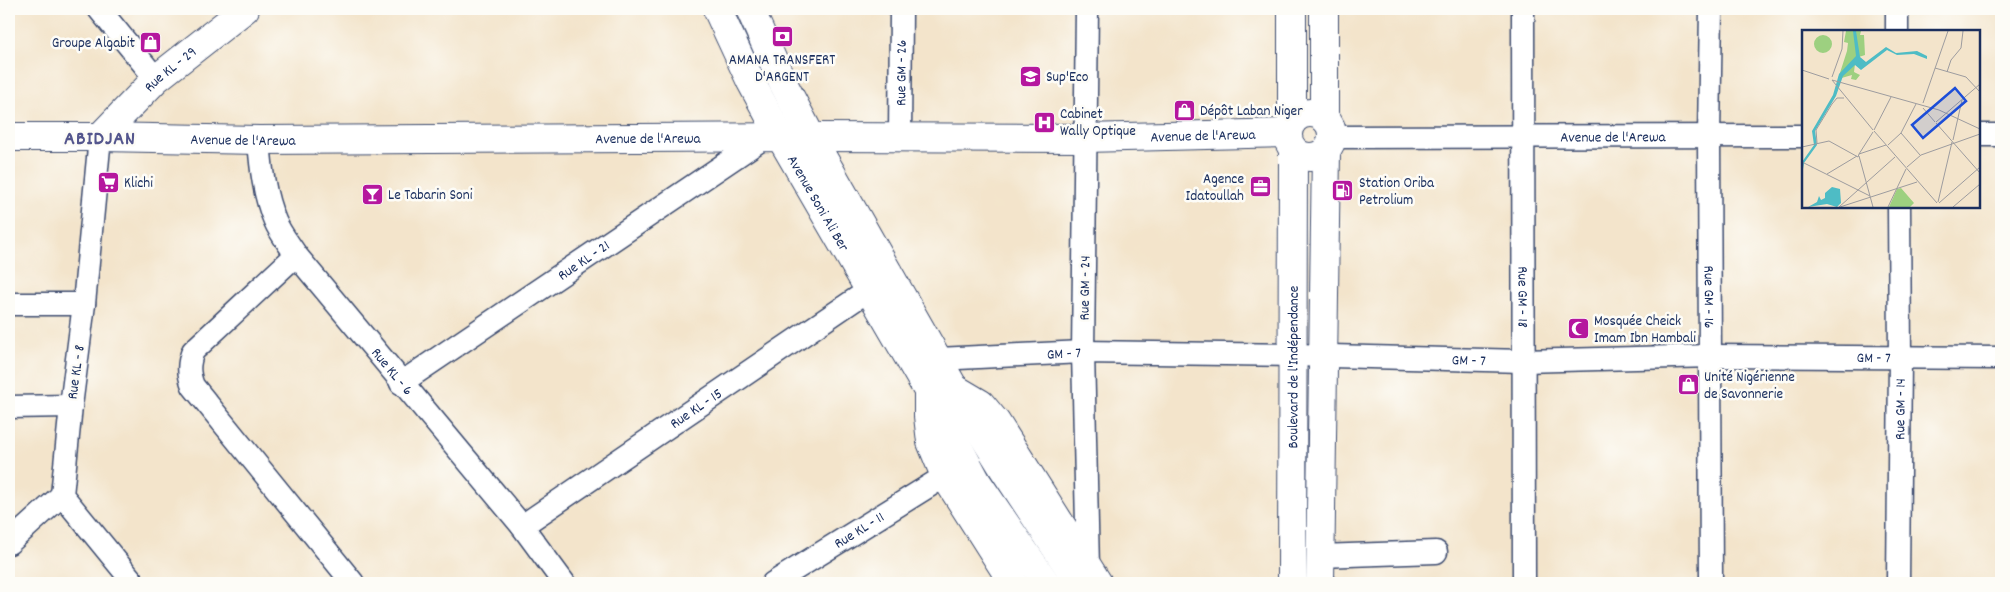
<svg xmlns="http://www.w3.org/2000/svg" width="2010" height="592" viewBox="0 0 2010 592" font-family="Dekko,sans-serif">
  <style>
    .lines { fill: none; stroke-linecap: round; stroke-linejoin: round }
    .street-casing { stroke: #3b4a6e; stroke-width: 25 }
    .secondary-casing { stroke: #3b4a6e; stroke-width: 30 }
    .primary-casing { stroke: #3b4a6e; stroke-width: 30 }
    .street { stroke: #fff; stroke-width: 22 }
    .secondary { stroke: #fff; stroke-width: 28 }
    .primary { stroke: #fff; stroke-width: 28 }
    .labels { text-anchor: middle; stroke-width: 5; stroke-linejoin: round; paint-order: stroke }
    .poi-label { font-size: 15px; fill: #1b2f5e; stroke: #fdfcf7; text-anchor: start }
    .street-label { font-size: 15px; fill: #1b2f5e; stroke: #fdfcf7 }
    .district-label { font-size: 20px; font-weight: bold; letter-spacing: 1px; fill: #54568d; stroke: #fdfcf7 }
    .inset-road { fill: none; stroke: #9d9c9f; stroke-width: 1 }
    .view { fill: #1d4ed8; fill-opacity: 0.15; stroke: #1d4ed8; stroke-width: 2.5 }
    .inset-edge { fill: none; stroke: #1b2f5e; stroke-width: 2.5 }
  </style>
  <rect width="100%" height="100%" fill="#fdfcf7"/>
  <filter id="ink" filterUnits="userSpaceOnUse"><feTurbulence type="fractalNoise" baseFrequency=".02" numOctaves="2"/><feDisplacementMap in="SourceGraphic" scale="10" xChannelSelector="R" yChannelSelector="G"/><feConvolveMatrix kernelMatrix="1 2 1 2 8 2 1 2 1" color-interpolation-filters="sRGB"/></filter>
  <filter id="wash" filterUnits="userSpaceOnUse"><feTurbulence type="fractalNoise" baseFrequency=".0096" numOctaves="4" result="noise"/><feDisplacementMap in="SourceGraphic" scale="20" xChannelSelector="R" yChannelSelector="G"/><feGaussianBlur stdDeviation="1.12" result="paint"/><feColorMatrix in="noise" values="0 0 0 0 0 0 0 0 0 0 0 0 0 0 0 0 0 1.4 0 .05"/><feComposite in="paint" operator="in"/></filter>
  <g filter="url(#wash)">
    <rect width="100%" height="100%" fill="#f3e4cb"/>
  </g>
  <g filter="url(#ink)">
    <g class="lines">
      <defs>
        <g id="street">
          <path d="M 99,9 L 156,79"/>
          <path d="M 1087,9 L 1083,352 L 1088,568"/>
          <path id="s1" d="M 1523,9 L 1524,583"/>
          <path id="s2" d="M 1711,9 L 1709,136 L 1711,583"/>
          <path d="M 1897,9 L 1897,31"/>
          <path d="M 1979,135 L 2001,135"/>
          <path d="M 100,137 L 84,304 L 71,406 L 62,495 L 134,583"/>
          <path id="s3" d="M 1332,137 L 1804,136"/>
          <path id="s4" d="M 900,138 L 901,9"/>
          <path id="s5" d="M 259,140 C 261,168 264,195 275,221 C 280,233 289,244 296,255 L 522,526 L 564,583"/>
          <path d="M 296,255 L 193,351 C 188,364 188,373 193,386 L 353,583"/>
          <path d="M 9,304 L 84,304"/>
          <path id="s6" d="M 938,359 L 1083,352 L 1293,355 L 1523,361 L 1712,356 L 2001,358"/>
          <path id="s7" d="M 401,383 L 765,137"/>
          <path d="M 9,407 L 71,406"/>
          <path id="s8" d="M 522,526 L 869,290"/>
          <path d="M 9,543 L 62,495"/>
          <path d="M 1320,556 L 1436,552"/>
          <path id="s9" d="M 773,583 L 945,476"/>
          <path id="s10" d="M 1898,583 L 1900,357 L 1899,206"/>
        </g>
        <g id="secondary">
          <path d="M 1324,9 L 1324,118"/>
          <circle cx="1310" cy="135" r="22"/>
          <path d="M 1292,122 L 1292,9"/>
          <path id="s11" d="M 9,137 L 100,137 L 259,140 L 811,137 L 1085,138 L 1288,133"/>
          <path id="s12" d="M 100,137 L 156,79 L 245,9"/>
          <path d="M 954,388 L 981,404 L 996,422 L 1098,583"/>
          <path d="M 928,391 L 928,416 L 931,442 L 945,476 L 1013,583"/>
          <path id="s13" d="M 1292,583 L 1293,149"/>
          <path d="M 1320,583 L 1326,151"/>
        </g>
        <g id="primary">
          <path id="s14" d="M 717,9 L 751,82 L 781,138 L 928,391 L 977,482 L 1046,583"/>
          <path d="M 750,9 L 782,81 L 811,137 L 954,388 L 1003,468 L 1079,583"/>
        </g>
      </defs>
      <use href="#street" class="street-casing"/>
      <use href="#secondary" class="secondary-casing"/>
      <use href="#primary" class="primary-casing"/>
      <use href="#street" class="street"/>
      <use href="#secondary" class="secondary"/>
      <use href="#primary" class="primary"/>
    </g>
  </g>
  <defs>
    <symbol id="bank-square" viewBox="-11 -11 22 22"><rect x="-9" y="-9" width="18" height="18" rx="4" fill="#b5179e" stroke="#fdfcf7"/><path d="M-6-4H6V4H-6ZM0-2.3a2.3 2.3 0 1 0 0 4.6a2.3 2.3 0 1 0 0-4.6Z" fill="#fff"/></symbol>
    <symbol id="shop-square" viewBox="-11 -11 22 22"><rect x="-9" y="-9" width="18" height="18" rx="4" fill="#b5179e" stroke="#fdfcf7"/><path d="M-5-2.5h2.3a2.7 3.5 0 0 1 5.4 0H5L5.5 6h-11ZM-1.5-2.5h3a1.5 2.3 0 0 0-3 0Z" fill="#fff"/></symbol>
    <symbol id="university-square" viewBox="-11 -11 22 22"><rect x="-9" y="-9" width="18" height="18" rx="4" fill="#b5179e" stroke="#fdfcf7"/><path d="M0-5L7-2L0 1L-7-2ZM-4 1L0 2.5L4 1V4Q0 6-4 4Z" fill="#fff"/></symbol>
    <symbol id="hospital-square" viewBox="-11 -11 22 22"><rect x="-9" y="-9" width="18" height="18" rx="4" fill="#b5179e" stroke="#fdfcf7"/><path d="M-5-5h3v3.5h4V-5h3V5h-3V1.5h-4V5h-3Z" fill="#fff"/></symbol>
    <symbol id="supermarket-square" viewBox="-11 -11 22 22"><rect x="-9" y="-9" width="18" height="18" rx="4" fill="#b5179e" stroke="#fdfcf7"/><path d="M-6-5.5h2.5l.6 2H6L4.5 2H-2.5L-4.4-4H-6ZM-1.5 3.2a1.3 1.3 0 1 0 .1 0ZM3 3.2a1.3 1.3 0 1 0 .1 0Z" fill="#fff"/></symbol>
    <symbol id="office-square" viewBox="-11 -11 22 22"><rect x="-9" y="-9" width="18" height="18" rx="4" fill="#b5179e" stroke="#fdfcf7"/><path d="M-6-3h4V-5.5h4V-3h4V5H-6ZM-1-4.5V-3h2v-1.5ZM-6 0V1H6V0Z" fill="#fff"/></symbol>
    <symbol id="fuel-square" viewBox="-11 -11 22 22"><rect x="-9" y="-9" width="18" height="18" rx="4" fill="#b5179e" stroke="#fdfcf7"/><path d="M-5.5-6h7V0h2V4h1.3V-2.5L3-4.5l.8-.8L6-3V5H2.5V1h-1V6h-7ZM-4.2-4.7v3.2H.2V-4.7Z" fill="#fff"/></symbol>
    <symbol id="bar-square" viewBox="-11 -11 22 22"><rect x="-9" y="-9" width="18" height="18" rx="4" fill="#b5179e" stroke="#fdfcf7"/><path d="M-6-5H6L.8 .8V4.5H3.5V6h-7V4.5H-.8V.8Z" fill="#fff"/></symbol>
    <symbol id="mosque-square" viewBox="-11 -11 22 22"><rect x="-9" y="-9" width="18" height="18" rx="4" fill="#b5179e" stroke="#fdfcf7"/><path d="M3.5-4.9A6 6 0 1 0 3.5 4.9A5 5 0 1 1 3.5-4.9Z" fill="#fff"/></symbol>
  </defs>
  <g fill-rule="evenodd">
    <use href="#bank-square" x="770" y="24" width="25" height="25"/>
    <use href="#shop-square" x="138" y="30" width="25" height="25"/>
    <use href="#university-square" x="1018" y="64" width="25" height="25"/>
    <use href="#shop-square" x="1172" y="98" width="25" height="25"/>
    <use href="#hospital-square" x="1032" y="110" width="25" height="25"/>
    <use href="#supermarket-square" x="96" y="170" width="25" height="25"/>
    <use href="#office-square" x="1248" y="174" width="25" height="25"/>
    <use href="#fuel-square" x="1330" y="178" width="25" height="25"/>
    <use href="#bar-square" x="360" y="182" width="25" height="25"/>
    <use href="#mosque-square" x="1566" y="316" width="25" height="25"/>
    <use href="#shop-square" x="1676" y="372" width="25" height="25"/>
  </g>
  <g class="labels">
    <g class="poi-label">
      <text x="135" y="47" text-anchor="end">Groupe Algabit</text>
      <text x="782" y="64" text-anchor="middle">AMANA TRANSFERT<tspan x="782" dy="17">D'ARGENT</tspan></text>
      <text x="1046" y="81">Sup'Eco</text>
      <text x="1200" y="115">Dépôt Laban Niger</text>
      <text x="1060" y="118">Cabinet<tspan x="1060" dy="17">Wally Optique</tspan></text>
      <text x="1244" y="183" text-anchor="end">Agence<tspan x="1244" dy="17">Idatoullah</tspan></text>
      <text x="124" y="187">Klichi</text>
      <text x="1359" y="187">Station Oriba<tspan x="1359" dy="17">Petrolium</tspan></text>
      <text x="388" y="199">Le Tabarin Soni</text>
      <text x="1594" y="325">Mosquée Cheick<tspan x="1594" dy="17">Imam Ibn Hambali</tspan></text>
      <text x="1704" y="381">Unité Nigérienne<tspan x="1704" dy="17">de Savonnerie</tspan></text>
    </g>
    <g class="street-label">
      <text dy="5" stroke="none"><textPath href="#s12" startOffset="98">Rue KL - 29</textPath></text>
      <text dy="5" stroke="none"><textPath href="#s4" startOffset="65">Rue GM - 26</textPath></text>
      <text dy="5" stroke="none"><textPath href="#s11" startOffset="1194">Avenue de l'Arewa</textPath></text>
      <text dy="5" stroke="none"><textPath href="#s3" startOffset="281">Avenue de l'Arewa</textPath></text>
      <text dy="5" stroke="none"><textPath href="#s11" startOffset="639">Avenue de l'Arewa</textPath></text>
      <text dy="5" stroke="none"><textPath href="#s11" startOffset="234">Avenue de l'Arewa</textPath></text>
      <text dy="5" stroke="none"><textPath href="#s14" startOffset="219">Avenue Soni Ali Ber</textPath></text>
      <text dy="5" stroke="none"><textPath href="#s7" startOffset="220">Rue KL - 21</textPath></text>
      <text transform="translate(1084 288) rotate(-89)" y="5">Rue GM - 24</text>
      <text dy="5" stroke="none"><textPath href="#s1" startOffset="288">Rue GM - 18</textPath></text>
      <text dy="5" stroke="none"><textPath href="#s2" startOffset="288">Rue GM - 16</textPath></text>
      <text dy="5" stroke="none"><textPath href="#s6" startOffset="126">GM - 7</textPath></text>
      <text dy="5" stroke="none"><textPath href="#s6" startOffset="936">GM - 7</textPath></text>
      <text dy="5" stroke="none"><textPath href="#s6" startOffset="531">GM - 7</textPath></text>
      <text dy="5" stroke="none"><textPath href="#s13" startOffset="216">Boulevard de l'Indépendance</textPath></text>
      <text dy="5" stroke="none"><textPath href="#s5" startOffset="274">Rue KL - 6</textPath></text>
      <text transform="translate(75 372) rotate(-82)" y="5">Rue KL - 8</text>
      <text dy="5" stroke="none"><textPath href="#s8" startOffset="210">Rue KL - 15</textPath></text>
      <text dy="5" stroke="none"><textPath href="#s10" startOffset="174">Rue GM - 14</textPath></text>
      <text dy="5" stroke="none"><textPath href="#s9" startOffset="101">Rue KL - 11</textPath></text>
    </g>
    <g class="district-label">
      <text x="100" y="144">ABIDJAN</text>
    </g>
  </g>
  <g transform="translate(1802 30)">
    <rect width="178" height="178" fill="#f3e4cb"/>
    <path d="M 44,1 L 59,1 L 58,5 L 62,5 L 63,25 L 57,27 L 53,34 L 52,42 L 58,45 L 54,50 L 49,49 L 50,45 L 36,49 L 45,21 L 46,13 L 42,12 ZM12 14a9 9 0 1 1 18 0a9 9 0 1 1-18 0ZM 99,158 L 112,173 L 108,177 L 87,177 L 95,159 Z" fill="#9dd080"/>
    <path d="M 51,1 L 54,1 L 58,27 L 64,32 L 84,17 L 94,23 L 115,21 L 125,26 L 125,29 L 112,24 L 95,25 L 85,20 L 59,40 L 53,35 L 41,46 L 34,66 L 13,101 L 15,115 L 2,133 L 0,145 L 0,132 L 12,115 L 10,101 L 31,65 L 37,44 L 54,26 ZM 30,157 L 38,159 L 39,173 L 35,177 L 25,174 L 6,177 L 15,172 L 17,166 L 19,170 L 23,168 L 23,163 Z" fill="#4ebcc5"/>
    <path class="inset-road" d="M 133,38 L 164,47 L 178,62M 0,40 L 27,49M 145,42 L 149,30 L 159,18 L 161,1M 30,47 L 40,19 L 41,1M 30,50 L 137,80 L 178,99M 30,50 L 71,100M 0,68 L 0,99M 121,73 L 146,1M 121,78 L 133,92M 134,92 L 178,54M 134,93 L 178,143M 72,100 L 89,67M 72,101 L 135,173M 99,103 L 118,125M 151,110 L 160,70M 15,113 L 14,100 L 30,74 L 35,68 L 42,68M 86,115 L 99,103 L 114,74M 0,117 L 27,111 L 56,127 L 57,124M 57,124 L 71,102M 57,124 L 84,115M 57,126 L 71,177M 0,132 L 68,166M 105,137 L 119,125 L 178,104M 25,144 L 55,126M 136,172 L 150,112M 137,173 L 178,137M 37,177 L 93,127M 38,177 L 115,152M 86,177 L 104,139M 151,177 L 178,154"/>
    <path class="view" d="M 153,58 L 164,71 L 121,108 L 110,95 Z"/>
    <rect width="178" height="178" class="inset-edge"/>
  </g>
  <rect width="2010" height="592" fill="none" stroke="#fdfcf7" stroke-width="30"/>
</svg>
